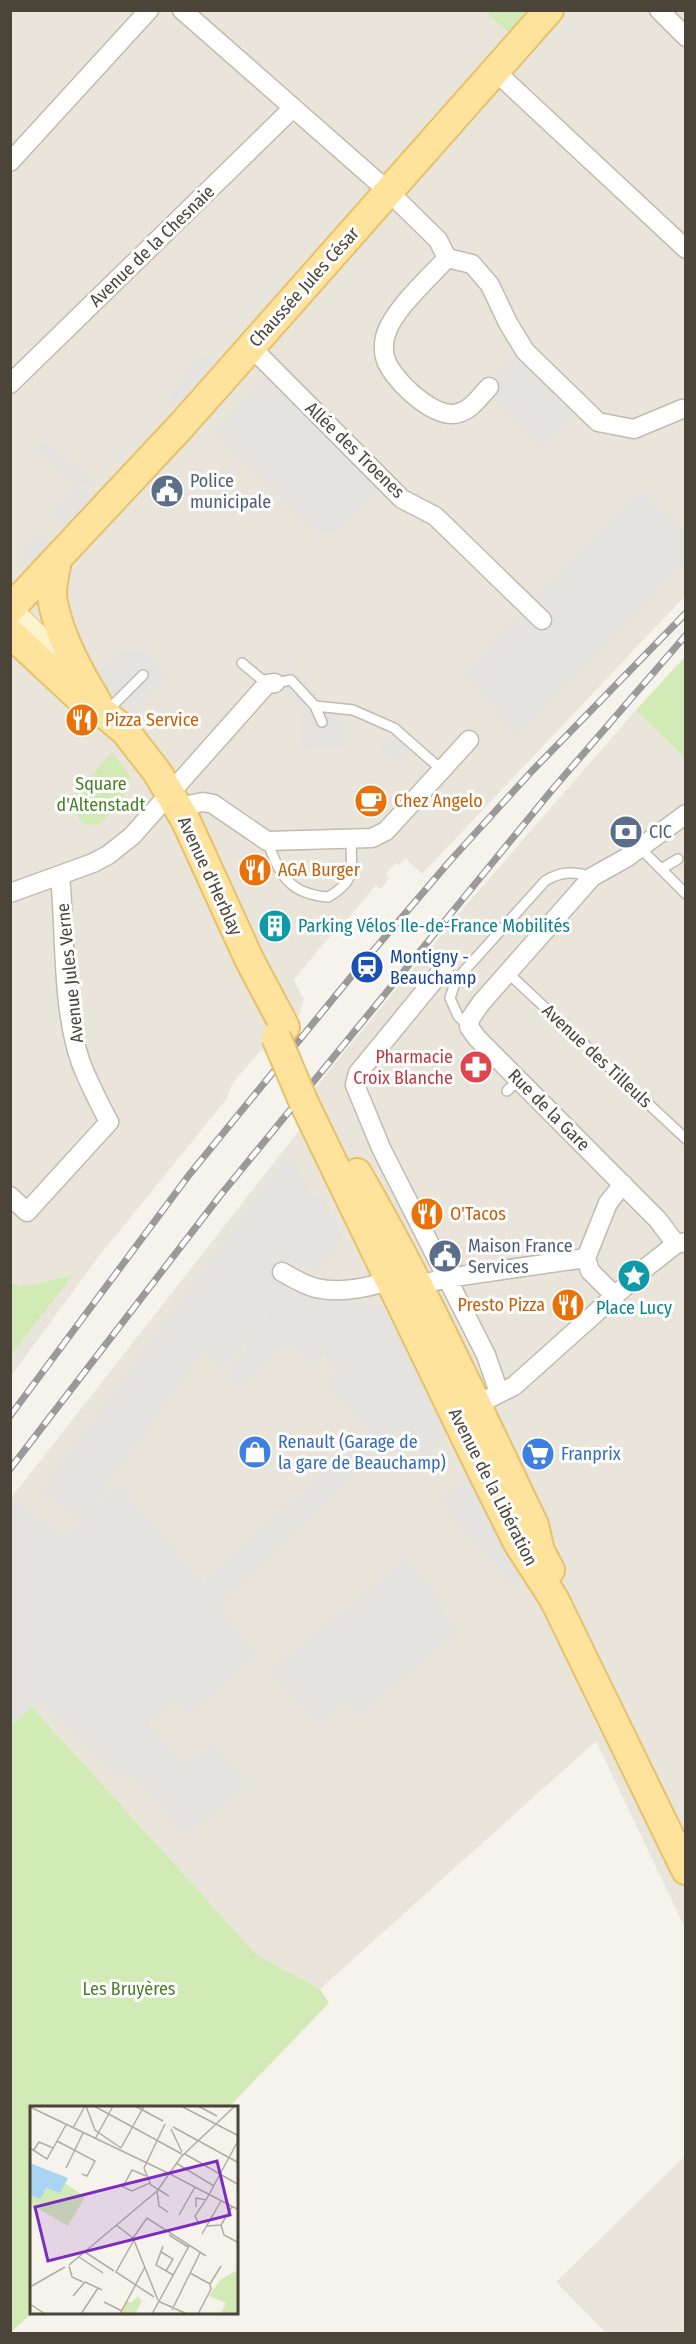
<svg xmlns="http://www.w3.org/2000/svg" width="696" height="2344" viewBox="0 0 696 2344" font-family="'Fira Sans Condensed',sans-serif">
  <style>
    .residential { fill: #eae5da }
    .green { fill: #d2eab5 }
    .parking { fill: #e5e3e0; fill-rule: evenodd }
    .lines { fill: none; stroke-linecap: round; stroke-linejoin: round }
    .lane-casing { stroke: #c2bbae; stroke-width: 12 }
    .street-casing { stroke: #c2bbae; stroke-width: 21 }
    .secondary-casing { stroke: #d6c79b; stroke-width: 28 }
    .primary-casing { stroke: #e6c16a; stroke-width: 32 }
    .lane { stroke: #fff; stroke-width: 9 }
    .street { stroke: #fff; stroke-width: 18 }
    .secondary { stroke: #fff3cd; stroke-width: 26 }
    .primary { stroke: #ffe39c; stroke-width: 28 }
    .rail-casing { stroke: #9a9a9a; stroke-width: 7 }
    .rail { stroke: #fff; stroke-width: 4.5; stroke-dasharray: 14; stroke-linecap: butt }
    .primary-bridge-casing { stroke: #e6c16a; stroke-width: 32; stroke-linecap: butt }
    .primary-bridge { stroke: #ffe39c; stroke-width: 28 }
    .labels { text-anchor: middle; stroke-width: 6; stroke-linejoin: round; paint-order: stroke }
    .street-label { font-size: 18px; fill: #4b4439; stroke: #fff }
    .service-label { font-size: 18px; fill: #4e5e75; stroke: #fff; text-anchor: start }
    .food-label { font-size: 18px; fill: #c56008; stroke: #fff; text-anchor: start }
    .park-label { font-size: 18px; fill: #4a7f2a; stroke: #fff }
    .culture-label { font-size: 18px; fill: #0d838f; stroke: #fff; text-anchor: start }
    .transit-label { font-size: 18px; fill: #164399; stroke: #fff; text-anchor: start }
    .health-label { font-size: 18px; fill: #be3a42; stroke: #fff; text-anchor: end }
    .shop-label { font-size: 18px; fill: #366cbe; stroke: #fff; text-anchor: start }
    .inset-road { fill: none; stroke: #b2ada4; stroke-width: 1.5 }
    .view { fill: #7b2cbf; fill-opacity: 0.15; stroke: #7b2cbf; stroke-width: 3 }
    .inset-edge { fill: none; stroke: #4b4439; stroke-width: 3 }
  </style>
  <rect width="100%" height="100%" fill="#f6f3ec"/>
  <path class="residential" d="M 11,11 L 685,11 L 685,596 L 422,874 L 405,858 L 399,865 L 396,863 L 386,874 L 389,878 L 381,889 L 376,885 L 341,927 L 340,926 L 318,950 L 294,980 L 304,1000 L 299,1016 L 267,1056 L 262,1049 L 232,1084 L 226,1100 L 99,1256 L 11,1376 Z
    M 685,657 L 685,1928 L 596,1741 L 320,1989 L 257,1955 L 32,1707 L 11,1725 L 11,1498 L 301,1128 L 295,1114 L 332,1067 L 461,911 L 636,710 Z
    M 685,2156 L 685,2333 L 606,2333 L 556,2282 Z"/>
  <path class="green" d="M 485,11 L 529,11 L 509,33 Z
    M 685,657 L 685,705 L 683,708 L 685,711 L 685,758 L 636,710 Z
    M 112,752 L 130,776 C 129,797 112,811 99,825 L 84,824 L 70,807 L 73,797 Z
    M 72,1276 L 11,1355 L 11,1283 L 20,1287 Z
    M 32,1707 L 257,1955 L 320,1989 L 329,2003 L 229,2107 L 32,2107 L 32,2313 L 10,2333 L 10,1725 Z"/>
  <path class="parking" d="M 523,349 L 582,406 L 542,447 L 493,398 L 501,388 L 493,379 Z
    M 200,355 L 217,361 L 174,410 L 167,397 Z
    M 267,377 L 379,488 L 338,532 L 317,533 L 215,433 Z
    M 44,439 L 97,486 L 75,485 L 35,450 Z
    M 74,487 L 85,490 L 95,499 L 68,530 L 51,514 Z
    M 640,490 L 685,531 L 685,562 L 516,736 L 465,672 Z
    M 40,530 L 54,545 L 34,566 L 19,551 Z
    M 119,651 L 146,651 L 168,674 L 134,712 L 114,694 L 96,675 Z
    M 290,667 L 316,691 L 316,698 L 344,701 L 344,747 L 302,748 L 302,709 L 275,683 Z
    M 397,731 L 414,746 L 398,764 L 381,748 Z
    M 284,1160 L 293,1161 L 313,1197 L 321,1195 L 343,1237 L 316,1274 L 304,1264 L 285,1289 L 352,1301 L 388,1311 L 448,1432 L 425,1458 L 400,1430 L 218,1606 L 256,1655 L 191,1713 L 175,1699 L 148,1723 L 185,1766 L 213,1742 L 247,1784 L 186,1836 L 127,1769 L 118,1777 L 40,1700 L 11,1725 L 10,1498 L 67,1539 L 80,1520 L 41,1491 ZM 276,1300 L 227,1376 L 237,1389 L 289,1342 L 311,1367 L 325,1354 L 338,1372 L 328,1385 L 369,1429 L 203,1583 L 119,1486 L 83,1517 L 203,1353 L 224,1369 Z
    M 472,1474 L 522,1577 L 513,1586 L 440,1502 Z
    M 406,1559 L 439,1598 L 444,1614 L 458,1631 L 358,1717 L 345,1701 L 318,1726 L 270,1671 Z"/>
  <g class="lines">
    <defs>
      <path id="lane" d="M 242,663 L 267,684
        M 275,683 L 291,680 L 315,706 L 322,722
        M 315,706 L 353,710 L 394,728 L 442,770
        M 106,712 L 143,675
        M 267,841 C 280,874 288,894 328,897 C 357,881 351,869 351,839
        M 640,848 L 686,894
        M 661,869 L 678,859
        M 508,973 L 686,1139
        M 469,1027 L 458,1016 L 450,998 L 456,980 L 545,881 C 561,871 575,871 592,877
        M 507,1091 L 518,1080"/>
      <path id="street" d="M 182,10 L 389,192 L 438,240 L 447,258 C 430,277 393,310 386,334 C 384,339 383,351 385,357 C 390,378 430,415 453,414 C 469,413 478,399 489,387
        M 659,10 L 686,37
        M 495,71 L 686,249
        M 10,162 L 149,10
        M 447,258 L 472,264 L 490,285 L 508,323 L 525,351 L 598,422 L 634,429 L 682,409
        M 251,347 L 402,499 L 435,516 L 542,620
        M 10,384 L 293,108
        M 178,807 L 203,802 L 213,804 L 267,841 L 372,838 L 386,831 L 469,740
        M 10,893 L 93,863 L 108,855 L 132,836 L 267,684 L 275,683
        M 444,968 L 358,1073 L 355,1085 L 381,1148 L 486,1355 L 496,1384
        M 10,1196 L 27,1212 L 109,1122 C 99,1103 89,1084 81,1063 C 61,1006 66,936 60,876
        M 676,1244 L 658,1220 L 477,1038 L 469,1027 L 470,1019 L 481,1003 L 592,877 L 626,858 L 686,814
        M 282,1272 C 293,1278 304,1285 316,1288 C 341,1294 376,1287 398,1276
        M 418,1285 L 447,1278 L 586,1258
        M 614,1295 L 590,1271 L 586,1258 L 608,1203 L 623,1184
        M 468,1409 L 514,1386 L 648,1266 L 676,1244 L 686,1242"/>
      <path id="secondary" d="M 10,612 L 80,678"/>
      <path id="primary" d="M 57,561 C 54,575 50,590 53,603 C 60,638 79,672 97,702
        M 10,609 L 182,425 L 549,10
        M 10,633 L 81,699 L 105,714 L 125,731 L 157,772 L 186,821 L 249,959 L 285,1027
        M 304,1103 L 481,1469 L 518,1543 L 554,1599 L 686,1870
        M 357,1173 C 423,1286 477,1407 534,1525 L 540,1551 L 550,1570"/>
    </defs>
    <use href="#lane" class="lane-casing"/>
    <use href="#street" class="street-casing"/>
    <use href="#secondary" class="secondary-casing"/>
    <use href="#primary" class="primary-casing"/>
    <use href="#lane" class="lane"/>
    <use href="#street" class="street"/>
    <use href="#secondary" class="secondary"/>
    <use href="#primary" class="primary"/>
    <defs>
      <path id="rail" d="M 10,1416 L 189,1175 L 355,972 L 450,861 L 532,771 L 686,613
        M 10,1469 L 219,1197 L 552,790 L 686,635"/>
    </defs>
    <use href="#rail" class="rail-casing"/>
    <use href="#rail" class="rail"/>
    <defs>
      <path id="primary-bridge" d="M 276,1037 L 304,1103"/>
    </defs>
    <use href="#primary-bridge" class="primary-bridge-casing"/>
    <use href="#primary-bridge" class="primary-bridge"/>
  </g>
  <defs>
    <symbol id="civic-disc" viewBox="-11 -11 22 22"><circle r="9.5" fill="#5c6f8a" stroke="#fff"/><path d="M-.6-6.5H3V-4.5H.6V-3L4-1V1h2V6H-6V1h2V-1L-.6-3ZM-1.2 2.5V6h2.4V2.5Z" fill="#fff"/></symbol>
    <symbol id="restaurant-disc" viewBox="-11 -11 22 22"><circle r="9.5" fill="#e8710a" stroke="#fff"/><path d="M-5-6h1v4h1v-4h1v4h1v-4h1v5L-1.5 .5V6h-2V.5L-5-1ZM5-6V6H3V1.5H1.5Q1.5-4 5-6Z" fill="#fff"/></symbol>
    <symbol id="cafe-disc" viewBox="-11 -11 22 22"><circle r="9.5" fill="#e8710a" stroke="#fff"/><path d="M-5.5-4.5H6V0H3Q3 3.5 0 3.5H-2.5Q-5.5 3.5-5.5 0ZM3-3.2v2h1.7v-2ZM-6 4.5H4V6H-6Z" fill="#fff"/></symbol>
    <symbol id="bank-disc" viewBox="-11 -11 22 22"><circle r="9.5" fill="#5c6f8a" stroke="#fff"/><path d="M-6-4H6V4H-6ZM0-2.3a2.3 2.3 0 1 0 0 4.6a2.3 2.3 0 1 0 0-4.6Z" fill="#fff"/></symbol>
    <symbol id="building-disc" viewBox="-11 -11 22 22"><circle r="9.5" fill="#0f9aa8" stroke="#fff"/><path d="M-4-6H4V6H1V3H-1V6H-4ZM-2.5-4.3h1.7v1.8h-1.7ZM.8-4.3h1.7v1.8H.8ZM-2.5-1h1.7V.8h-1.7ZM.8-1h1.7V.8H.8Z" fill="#fff"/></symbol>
    <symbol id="station-disc" viewBox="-11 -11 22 22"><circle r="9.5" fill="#1a4fb4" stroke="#fff"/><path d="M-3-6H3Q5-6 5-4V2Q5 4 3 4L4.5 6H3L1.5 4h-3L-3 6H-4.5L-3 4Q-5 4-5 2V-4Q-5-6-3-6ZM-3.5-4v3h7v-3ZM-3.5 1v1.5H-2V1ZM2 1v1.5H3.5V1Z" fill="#fff"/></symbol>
    <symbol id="pharmacy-disc" viewBox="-11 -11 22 22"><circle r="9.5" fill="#e0444e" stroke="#fff"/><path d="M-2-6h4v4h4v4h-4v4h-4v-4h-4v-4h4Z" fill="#fff"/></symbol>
    <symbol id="sight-disc" viewBox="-11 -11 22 22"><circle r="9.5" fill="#0f9aa8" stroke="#fff"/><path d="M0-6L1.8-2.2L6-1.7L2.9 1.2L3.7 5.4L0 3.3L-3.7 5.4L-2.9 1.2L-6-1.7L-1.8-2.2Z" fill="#fff"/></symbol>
    <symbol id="shop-disc" viewBox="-11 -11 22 22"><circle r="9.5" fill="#3f7fe0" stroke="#fff"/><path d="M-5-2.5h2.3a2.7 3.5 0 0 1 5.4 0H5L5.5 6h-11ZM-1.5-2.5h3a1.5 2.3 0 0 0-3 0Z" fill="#fff"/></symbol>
    <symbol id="supermarket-disc" viewBox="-11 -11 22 22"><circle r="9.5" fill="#3f7fe0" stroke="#fff"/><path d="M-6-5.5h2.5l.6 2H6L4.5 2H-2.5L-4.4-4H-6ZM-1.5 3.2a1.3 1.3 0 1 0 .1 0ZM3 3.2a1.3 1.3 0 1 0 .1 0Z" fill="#fff"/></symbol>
  </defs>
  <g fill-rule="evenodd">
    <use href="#civic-disc" x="148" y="472" width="38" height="38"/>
    <use href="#restaurant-disc" x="63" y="701" width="38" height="38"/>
    <use href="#cafe-disc" x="352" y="782" width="38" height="38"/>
    <use href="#bank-disc" x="607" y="813" width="38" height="38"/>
    <use href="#restaurant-disc" x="236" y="851" width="38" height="38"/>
    <use href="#building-disc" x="256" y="907" width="38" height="38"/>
    <use href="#station-disc" x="348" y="948" width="38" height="38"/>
    <use href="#pharmacy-disc" x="457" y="1048" width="38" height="38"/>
    <use href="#restaurant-disc" x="408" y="1195" width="38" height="38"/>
    <use href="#civic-disc" x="426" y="1237" width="38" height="38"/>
    <use href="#sight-disc" x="615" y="1257" width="38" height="38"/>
    <use href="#restaurant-disc" x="549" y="1286" width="38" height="38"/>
    <use href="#shop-disc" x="236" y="1433" width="38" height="38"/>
    <use href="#supermarket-disc" x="519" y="1435" width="38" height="38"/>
  </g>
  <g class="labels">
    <g class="street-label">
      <text transform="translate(152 246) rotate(-44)" y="6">Avenue de la Chesnaie</text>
      <text transform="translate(304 287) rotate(-48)" y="6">Chaussée Jules César</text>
      <text transform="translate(355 450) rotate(44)" y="6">Allée des Troenes</text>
      <text transform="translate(210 876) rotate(65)" y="6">Avenue d'Herblay</text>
      <text transform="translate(70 973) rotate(-96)" y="6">Avenue Jules Verne</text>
      <text transform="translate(597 1056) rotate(43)" y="6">Avenue des Tilleuls</text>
      <text transform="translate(549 1110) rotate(45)" y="6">Rue de la Gare</text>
      <text transform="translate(493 1487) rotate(63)" y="6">Avenue de la Libération</text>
    </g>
    <g class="service-label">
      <text x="190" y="487">Police<tspan x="190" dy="21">municipale</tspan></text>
      <text x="649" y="838">CIC</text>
      <text x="468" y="1252">Maison France<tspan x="468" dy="21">Services</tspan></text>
    </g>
    <g class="food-label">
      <text x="105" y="726">Pizza Service</text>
      <text x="394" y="807">Chez Angelo</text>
      <text x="278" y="876">AGA Burger</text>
      <text x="450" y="1220">O'Tacos</text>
      <text x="545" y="1311" text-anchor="end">Presto Pizza</text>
    </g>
    <g class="park-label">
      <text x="101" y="790">Square<tspan x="101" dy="21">d'Altenstadt</tspan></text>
      <text x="129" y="1995">Les Bruyères</text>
    </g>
    <g class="culture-label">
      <text x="298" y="932">Parking Vélos Ile-de-France Mobilités</text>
      <text x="634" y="1314" text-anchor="middle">Place Lucy</text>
    </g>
    <g class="transit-label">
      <text x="390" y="963">Montigny -<tspan x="390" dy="21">Beauchamp</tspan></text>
    </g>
    <g class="health-label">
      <text x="453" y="1063">Pharmacie<tspan x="453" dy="21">Croix Blanche</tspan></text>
    </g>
    <g class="shop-label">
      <text x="278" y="1448">Renault (Garage de<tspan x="278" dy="21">la gare de Beauchamp)</tspan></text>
      <text x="561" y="1460">Franprix</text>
    </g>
  </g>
  <g transform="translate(30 2106)">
    <rect width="208" height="208" fill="#f6f3ec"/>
    <path d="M 35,77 L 55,91 L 38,120 L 0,98 L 0,89 L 11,93 L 16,82 L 30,87 ZM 208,164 L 208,208 L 190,208 L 196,197 L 179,190 L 190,174 ZM 108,190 L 112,195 L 105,208 L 90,208 L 97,195 L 101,197 Z" fill="#d2eab5"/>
    <path d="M 0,57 L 38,72 L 30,87 L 16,82 L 11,93 L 0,89 Z" fill="#a9d4f2"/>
    <path class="inset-road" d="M 56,0 L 65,24 L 91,42M 64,0 L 152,48M 105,0 L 133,15M 151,0 L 209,30M 168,0 L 187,10M 0,1 L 138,67M 135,18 L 114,62 L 121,79 L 139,90M 143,21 L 209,57M 43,22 L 55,0M 141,23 L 152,46M 65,33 L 83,0M 27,35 L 65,55 L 57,70 L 52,68M 0,42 L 17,53 L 36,19M 91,42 L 114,0M 3,45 L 9,36 L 23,42M 155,48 L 209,79M 146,57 L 184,80M 36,62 L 53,27M 138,67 L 209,104M 116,70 L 102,64 L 93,81 L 102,85 L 120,77M 127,85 L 129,100 L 138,106M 166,101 L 166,92 L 176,94 L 209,33M 149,109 L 165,81M 168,116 L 165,110 L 175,95M 86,119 L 103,132 L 128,194M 191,119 L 202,101M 177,120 L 191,119 L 194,129 L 209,137M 172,128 L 191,95M 139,129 L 158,141M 103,132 L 117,112 L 176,150M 104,134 L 86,166 L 124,191M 133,140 L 126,159 L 143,169M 55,146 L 84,165M 131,146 L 143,153 L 136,165M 49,151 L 73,167M 39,159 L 127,85 L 151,51 L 205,0M 39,160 L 42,171 L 53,176M 160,167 L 180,178M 0,181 L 35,161M 43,190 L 55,176 L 72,184M 128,195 L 157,208M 74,196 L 92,205M 0,198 L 15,208M 142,204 L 170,147M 51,208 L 68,182M 90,208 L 115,161M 122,208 L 159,140M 168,208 L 181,183 L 180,178 L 191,160"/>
    <path class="view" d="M 187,55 L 200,109 L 18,155 L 5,101 Z"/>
    <rect width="208" height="208" class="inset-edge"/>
  </g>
  <rect width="696" height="2344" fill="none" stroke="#4b4439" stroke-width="24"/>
</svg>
